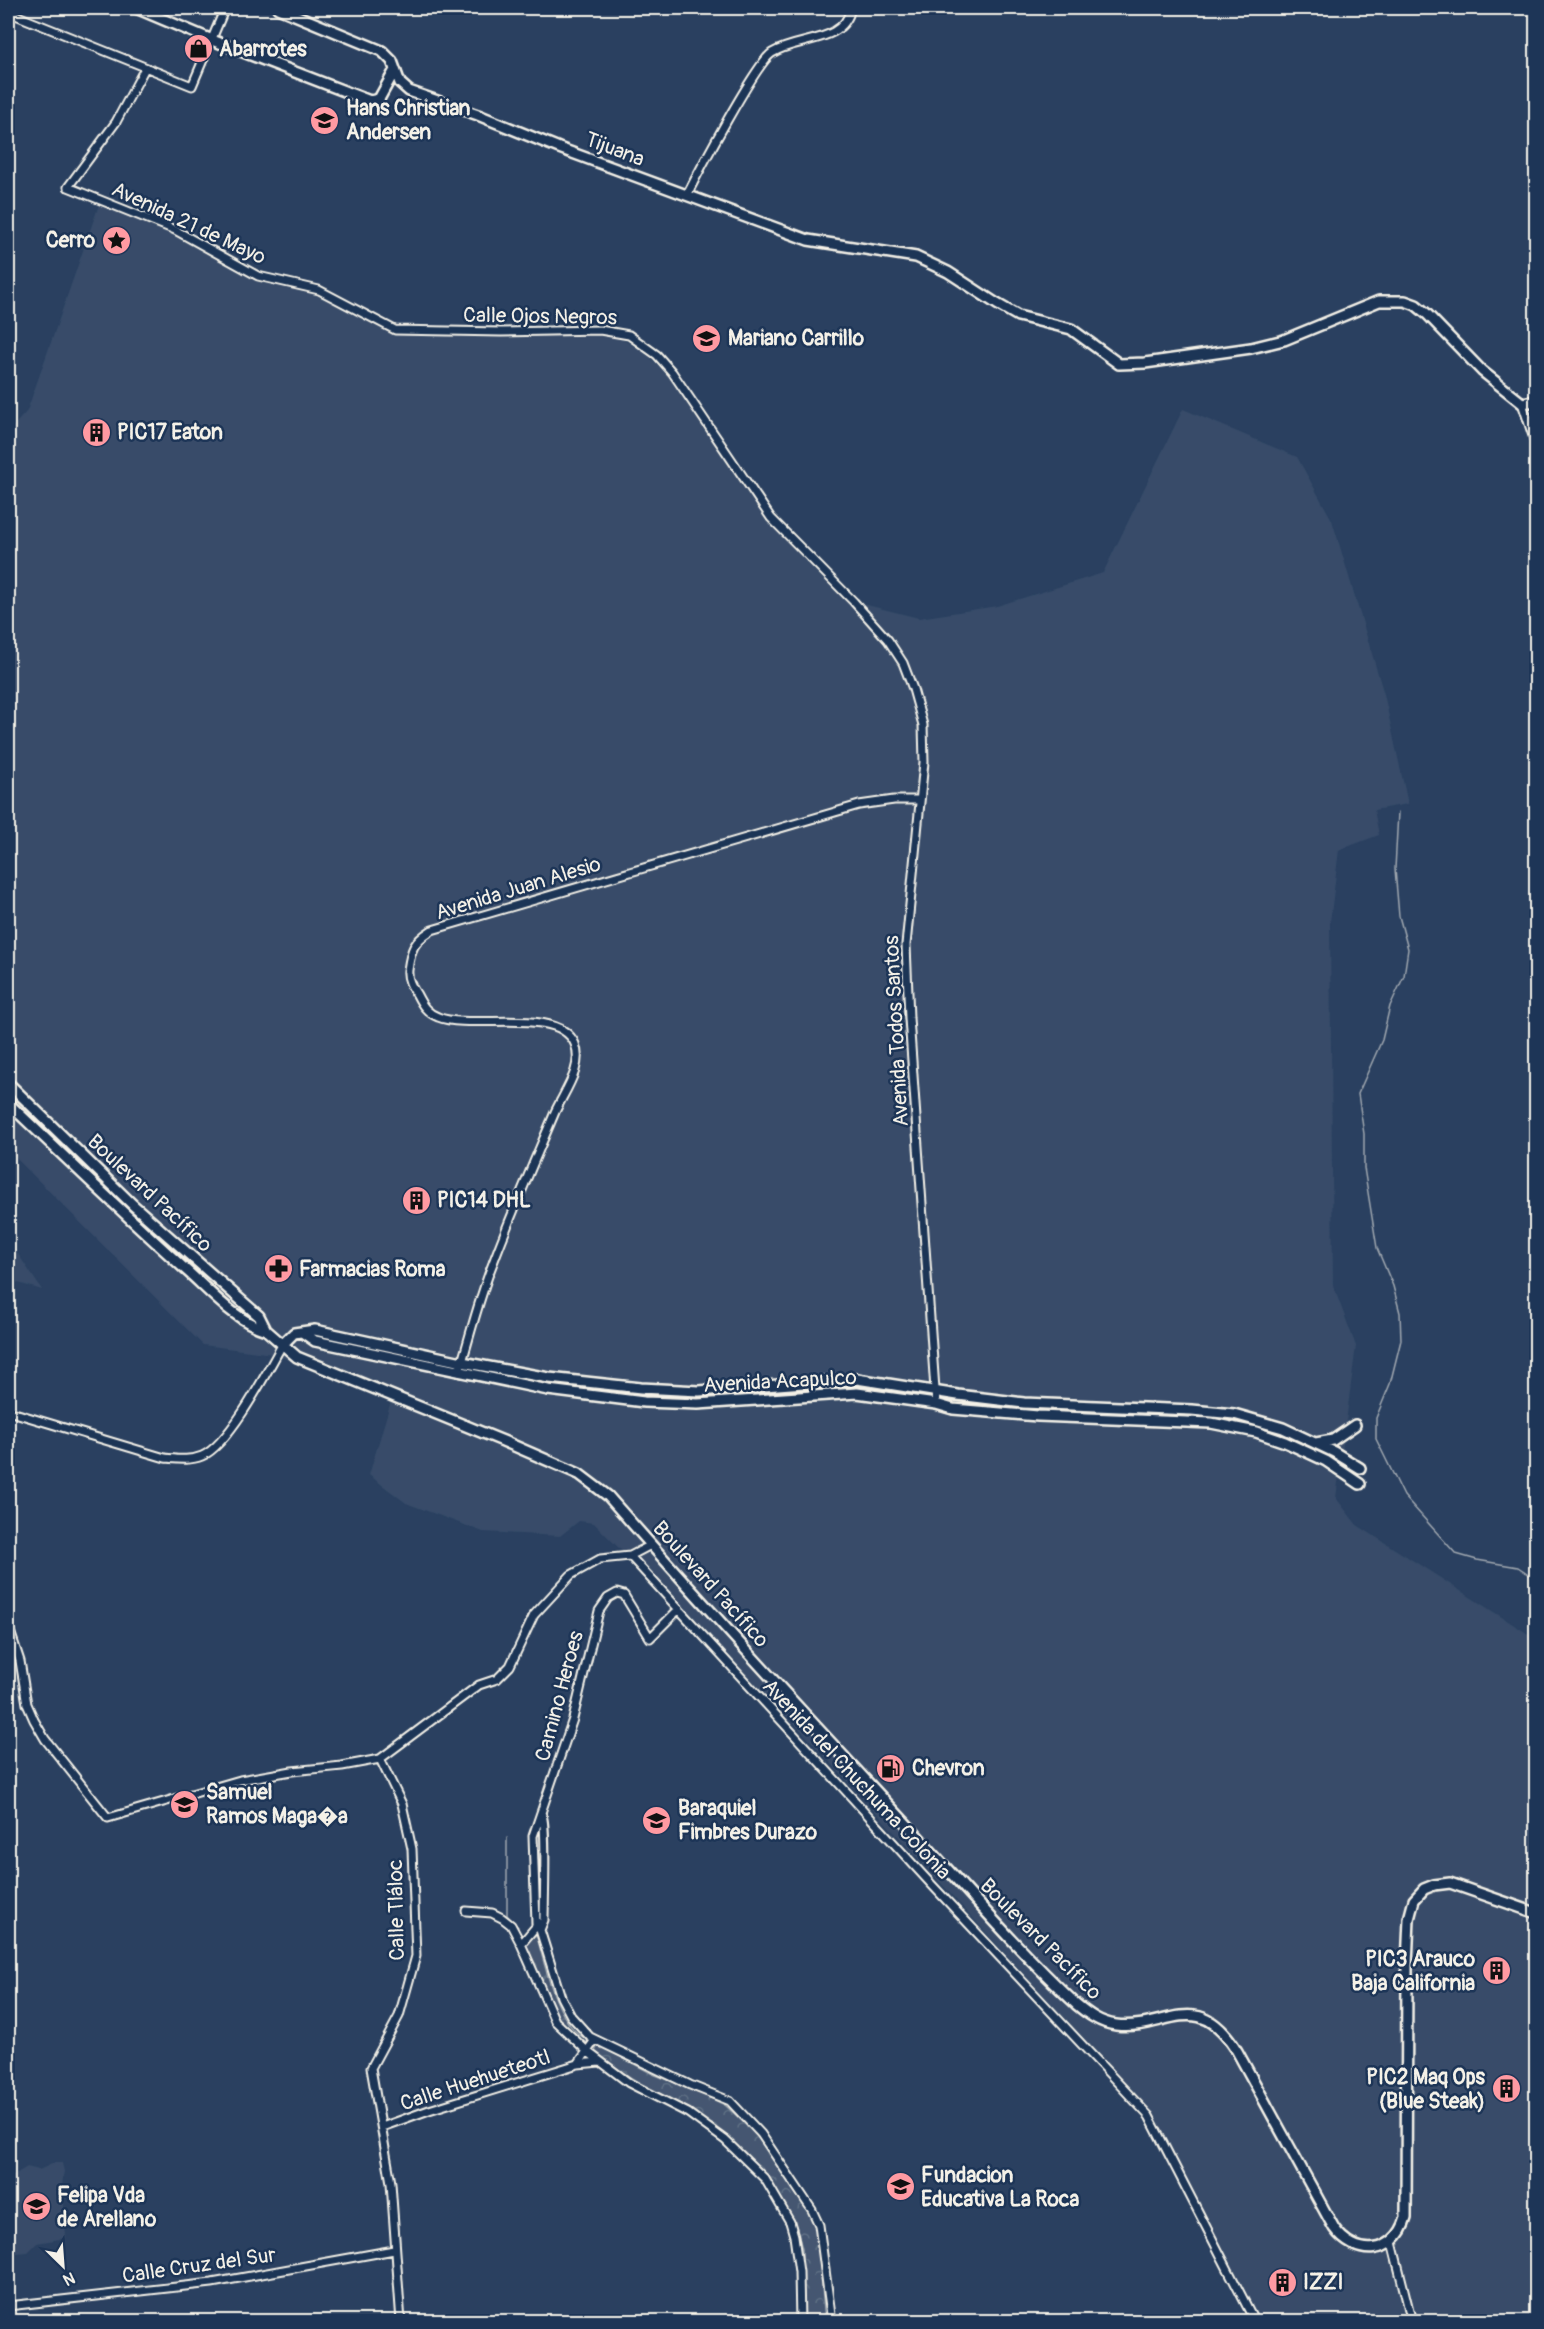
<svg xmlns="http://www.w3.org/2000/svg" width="1544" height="2329" viewBox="0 0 1544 2329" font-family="Pangolin,sans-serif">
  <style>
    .built { fill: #374c69 }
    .park { fill: url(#park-crowns); stroke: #9ca4ac; stroke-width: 1.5 }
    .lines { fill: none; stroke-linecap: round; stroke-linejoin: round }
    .stream { stroke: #a1a8b0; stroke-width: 1.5 }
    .minor-casing { stroke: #f4f1e8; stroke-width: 11 }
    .major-casing { stroke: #f4f1e8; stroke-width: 14 }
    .minor { stroke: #1d3557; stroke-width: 7 }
    .major { stroke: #1d3557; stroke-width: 9 }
    .labels { text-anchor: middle; stroke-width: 5; stroke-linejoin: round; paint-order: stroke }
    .poi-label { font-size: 21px; font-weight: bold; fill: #f4f1e8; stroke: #1d3557; text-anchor: start }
    .street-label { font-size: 21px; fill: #f4f1e8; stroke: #1d3557 }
  </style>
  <defs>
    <pattern id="park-crowns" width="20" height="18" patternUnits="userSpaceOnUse" patternTransform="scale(1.5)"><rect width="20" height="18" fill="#445771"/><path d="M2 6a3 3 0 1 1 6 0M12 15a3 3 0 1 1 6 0" fill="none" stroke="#607085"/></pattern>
  </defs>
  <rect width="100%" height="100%" fill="#2a4060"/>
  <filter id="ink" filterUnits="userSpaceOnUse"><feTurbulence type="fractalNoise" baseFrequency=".0167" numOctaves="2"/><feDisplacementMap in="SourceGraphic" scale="12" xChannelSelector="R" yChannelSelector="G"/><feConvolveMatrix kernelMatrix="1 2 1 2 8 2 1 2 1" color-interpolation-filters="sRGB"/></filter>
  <g filter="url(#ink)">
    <path class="built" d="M 101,199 L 183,235 L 258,280 L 314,284 L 395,334 L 610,333 L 642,350 L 688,394 L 763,511 L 847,600 L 919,618 L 997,606 L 1103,573 L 1183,409 L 1297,457 L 1332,520 L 1384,694 L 1408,804 L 1374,810 L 1379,835 L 1339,850 L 1330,922 L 1333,1285 L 1356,1346 L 1336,1498 L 1357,1525 L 1536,1639 L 1536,2321 L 1259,2321 L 1154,2116 L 794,1723 L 594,1523 L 579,1521 L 560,1536 L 483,1532 L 406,1503 L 369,1475 L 391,1401 L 379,1394 L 273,1354 L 203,1345 L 8,1150 L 8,432 L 27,411 Z
      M 8,1239 L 42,1290 L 8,1280 Z
      M 54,2163 L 62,2163 L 64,2171 L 62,2186 L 66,2238 L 37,2243 L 28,2252 L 8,2254 L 8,2174 L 14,2175 L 27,2167 L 39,2170 Z"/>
    <path class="park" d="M 536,1933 C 544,1961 557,2028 587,2039 L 588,2043 L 581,2043 L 555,2018 L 526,1945 Z
      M 597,2047 L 602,2047 L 653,2074 L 694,2090 L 725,2105 L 752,2130 L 776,2161 L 813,2218 L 818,2240 L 825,2321 L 803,2321 L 802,2249 L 796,2226 L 769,2177 L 714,2126 L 647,2088 L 594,2054 Z"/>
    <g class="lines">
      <path class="stream" d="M 1398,812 L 1395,869 L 1399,916 L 1408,949 L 1404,976 L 1390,1006 L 1382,1040 L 1358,1094 L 1364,1134 L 1364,1168 L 1377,1248 L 1393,1286 L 1400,1313 L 1401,1340 L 1390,1384 L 1376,1418 L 1376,1439 L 1404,1496 L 1456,1554 L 1477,1560 L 1518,1567 L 1536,1579
        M 507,1838 L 507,1915 L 518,1927"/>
      <defs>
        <path id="minor" d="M 8,12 L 192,86 L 225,8
          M 145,68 L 116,122 L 68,187 L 175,230 L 258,276 L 319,290 L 395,330 L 501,332 L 600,330 L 629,335 L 657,355 L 672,372 L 771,518 L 854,602 L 888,640 L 903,663 L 913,689 L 923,725 L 924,762 L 906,945 L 909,1018 L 936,1404
          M 687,195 C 698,173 756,63 772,53 C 797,37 844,44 851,8
          M 1522,403 L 1536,445
          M 459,1372 C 470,1336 479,1298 493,1263 C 512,1212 534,1162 555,1112 C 564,1092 584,1067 575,1044 C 559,1005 472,1031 438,1017 C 427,1013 422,1005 417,995 C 412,987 407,980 408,970 C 411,949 413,942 432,930 L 859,805 L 894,800 L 920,800
          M 8,1411 L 165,1458 C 177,1459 190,1461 202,1456 C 229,1445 267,1372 282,1345
          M 630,1556 L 933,1886 L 1149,2116 L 1255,2322
          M 679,1609 L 650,1638 L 624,1595 L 617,1593 L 608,1598 L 599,1611 L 573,1719 L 533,1836 L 536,1924 L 540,1930 L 561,1997 L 571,2016 L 590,2037 L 690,2085 L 730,2101 L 761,2134 L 812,2210 L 819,2225 L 832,2322
          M 8,1625 L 20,1661 L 27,1704 L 34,1720 L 45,1739 L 108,1818 L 240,1780 L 292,1771 L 342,1766 L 380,1759 L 479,1685 L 497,1679 L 510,1666 L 534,1615 L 571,1575 L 600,1559 L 630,1556 L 651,1545
          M 380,1759 L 402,1804 L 412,1849 L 416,1956 L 399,2016 L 371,2068 L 391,2183 L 401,2322
          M 466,1911 L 492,1913 L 502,1918 L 511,1925 L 521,1944 L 555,2021 L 588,2052 L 629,2083 L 688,2113 L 725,2140 L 765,2179 L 790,2222 L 794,2236 L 799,2272 L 800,2322
          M 540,1930 L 544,1920 C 544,1903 547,1823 542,1815
          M 521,1944 L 539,1923
          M 578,2064 L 595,2040
          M 382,2127 L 429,2110 L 578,2064 L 600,2062
          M 1392,2242 L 1412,2322
          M 8,2306 L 212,2283 L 394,2250"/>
        <path id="major" d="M 136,8 L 212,40 L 370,101 L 379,99 L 395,70
          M 278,8 L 382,51 L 392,61 L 400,83 L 409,91 L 478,115 L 559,148 L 808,240 L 916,257 L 948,272 L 997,304 L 1018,316 L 1071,329 L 1119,364 L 1145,363 L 1251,348 L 1284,340 L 1379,301 L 1405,301 L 1416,305 L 1427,314 L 1482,371 L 1522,403 L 1536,401
          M 8,1083 L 133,1205 L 259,1316 L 266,1330 L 297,1357 L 503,1441 L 579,1474 L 608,1496 C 707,1609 809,1719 911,1829 C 965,1888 1018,1950 1076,2004 C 1088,2014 1100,2023 1116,2025 C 1166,2031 1198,1986 1237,2051 L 1334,2228 C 1355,2258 1395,2256 1406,2218 L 1407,1965 L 1409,1919 L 1414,1900 L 1424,1889 L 1434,1885 L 1450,1883 L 1536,1913
          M 8,1103 C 67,1159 125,1215 186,1270 C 210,1291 235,1321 266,1330
          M 302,1332 L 315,1341 L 548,1390 L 644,1402 L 698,1404 L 857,1393 L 936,1404 L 953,1409 L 1038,1416 L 1211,1423 L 1256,1432 L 1285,1442 L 1326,1461 L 1360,1484
          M 282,1345 L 294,1333 L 315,1330 L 462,1362 L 549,1378 L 641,1388 L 699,1391 L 857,1379 L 958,1395 L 1024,1403 L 1192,1410 L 1234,1414 L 1283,1428 L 1334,1452 L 1360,1468
          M 1316,1443 L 1333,1440 L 1355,1425"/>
      </defs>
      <use href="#minor" class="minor-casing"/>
      <use href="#major" class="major-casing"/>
      <use href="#minor" class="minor"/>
      <use href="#major" class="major"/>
    </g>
  </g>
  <defs>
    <symbol id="shop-disc" viewBox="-11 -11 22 22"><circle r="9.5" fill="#ff9aa2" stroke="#1d3557"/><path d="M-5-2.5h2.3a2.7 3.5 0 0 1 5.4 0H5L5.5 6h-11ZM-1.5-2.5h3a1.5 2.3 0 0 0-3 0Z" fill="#111"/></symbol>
    <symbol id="school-disc" viewBox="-11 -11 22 22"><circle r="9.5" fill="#ff9aa2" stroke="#1d3557"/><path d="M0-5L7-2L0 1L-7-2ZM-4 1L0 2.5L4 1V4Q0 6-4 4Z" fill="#111"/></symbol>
    <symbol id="sight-disc" viewBox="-11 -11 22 22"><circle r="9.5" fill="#ff9aa2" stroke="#1d3557"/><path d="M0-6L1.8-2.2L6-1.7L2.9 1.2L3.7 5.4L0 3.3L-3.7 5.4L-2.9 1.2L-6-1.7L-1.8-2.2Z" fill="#111"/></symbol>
    <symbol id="building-disc" viewBox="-11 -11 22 22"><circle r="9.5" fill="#ff9aa2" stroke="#1d3557"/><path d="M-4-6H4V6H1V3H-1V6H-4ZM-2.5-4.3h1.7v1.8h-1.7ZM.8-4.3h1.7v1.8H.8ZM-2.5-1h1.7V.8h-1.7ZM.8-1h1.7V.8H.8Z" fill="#111"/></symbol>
    <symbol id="pharmacy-disc" viewBox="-11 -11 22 22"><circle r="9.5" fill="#ff9aa2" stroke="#1d3557"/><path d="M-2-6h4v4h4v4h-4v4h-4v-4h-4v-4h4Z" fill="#111"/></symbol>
    <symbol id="fuel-disc" viewBox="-11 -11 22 22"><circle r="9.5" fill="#ff9aa2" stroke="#1d3557"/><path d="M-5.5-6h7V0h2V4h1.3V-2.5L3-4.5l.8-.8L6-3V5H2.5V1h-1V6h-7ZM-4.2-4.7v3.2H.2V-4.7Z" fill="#111"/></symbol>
  </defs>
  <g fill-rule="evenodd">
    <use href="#shop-disc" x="182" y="32" width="33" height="33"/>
    <use href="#school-disc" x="308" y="104" width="33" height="33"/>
    <use href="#sight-disc" x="100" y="224" width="33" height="33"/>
    <use href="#school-disc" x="690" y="322" width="33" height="33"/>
    <use href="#building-disc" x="80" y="416" width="33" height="33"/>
    <use href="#building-disc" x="400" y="1184" width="33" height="33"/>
    <use href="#pharmacy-disc" x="262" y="1252" width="33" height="33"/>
    <use href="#fuel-disc" x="874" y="1752" width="33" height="33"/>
    <use href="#school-disc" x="168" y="1788" width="33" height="33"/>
    <use href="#school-disc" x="640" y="1804" width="33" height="33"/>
    <use href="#building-disc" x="1480" y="1954" width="33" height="33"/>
    <use href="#building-disc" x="1490" y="2072" width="33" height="33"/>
    <use href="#school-disc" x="884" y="2170" width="33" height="33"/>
    <use href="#school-disc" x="20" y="2190" width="33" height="33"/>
    <use href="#building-disc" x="1266" y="2266" width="33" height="33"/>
  </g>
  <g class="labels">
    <g class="poi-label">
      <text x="219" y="56">Abarrotes</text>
      <text x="346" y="115">Hans Christian<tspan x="346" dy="24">Andersen</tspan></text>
      <text x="95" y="247" text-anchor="end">Cerro</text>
      <text x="728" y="345">Mariano Carrillo</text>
      <text x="117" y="439">PIC17 Eaton</text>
      <text x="437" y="1207">PIC14 DHL</text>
      <text x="299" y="1276">Farmacias Roma</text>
      <text x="912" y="1775">Chevron</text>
      <text x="206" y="1799">Samuel<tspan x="206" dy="24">Ramos Maga�a</tspan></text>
      <text x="678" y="1815">Baraquiel<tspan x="678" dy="24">Fimbres Durazo</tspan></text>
      <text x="1475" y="1966" text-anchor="end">PIC3 Arauco<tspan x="1475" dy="24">Baja California</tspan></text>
      <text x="1485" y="2084" text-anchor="end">PIC2 Maq Ops<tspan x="1485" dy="24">(Blue Steak)</tspan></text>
      <text x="921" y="2182">Fundacion<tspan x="921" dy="24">Educativa La Roca</tspan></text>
      <text x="57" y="2202">Felipa Vda<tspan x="57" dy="24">de Arellano</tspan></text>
      <text x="1303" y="2289">IZZI</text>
    </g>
    <g class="street-label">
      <text transform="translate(615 149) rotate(21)" y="7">Tijuana</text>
      <text transform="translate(189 223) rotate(25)" y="7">Avenida 21 de Mayo</text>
      <text transform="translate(540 316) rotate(1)" y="7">Calle Ojos Negros</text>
      <text transform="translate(518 888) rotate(-17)" y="7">Avenida Juan Alesio</text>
      <text transform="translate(896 1031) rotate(-93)" y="7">Avenida Todos Santos</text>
      <text transform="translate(150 1193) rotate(43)" y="7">Boulevard Pacífico</text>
      <text transform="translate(780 1381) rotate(-3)" y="7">Avenida Acapulco</text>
      <text transform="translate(711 1584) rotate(48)" y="7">Boulevard Pacífico</text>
      <text transform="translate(559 1696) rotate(-75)" y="7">Camino Heroes</text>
      <text transform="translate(857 1779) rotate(47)" y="7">Avenida del Chuchuma Colonia</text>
      <text transform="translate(396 1910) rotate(-91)" y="7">Calle Tláloc</text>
      <text transform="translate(1041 1939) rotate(45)" y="7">Boulevard Pacífico</text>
      <text transform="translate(475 2080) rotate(-18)" y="7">Calle Huehueteotl</text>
      <text transform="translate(199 2265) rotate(-8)" y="7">Calle Cruz del Sur</text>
    </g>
  </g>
  <rect width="1544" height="2329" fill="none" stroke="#1d3557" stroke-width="30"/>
  <rect x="15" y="15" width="1514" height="2299" fill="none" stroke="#f4f1e8" stroke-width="2" filter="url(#ink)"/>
  <g transform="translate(63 2266) rotate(155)" stroke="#1d3557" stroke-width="4.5" paint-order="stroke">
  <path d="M0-4.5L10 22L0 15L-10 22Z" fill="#f4f1e8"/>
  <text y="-9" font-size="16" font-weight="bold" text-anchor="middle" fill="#f4f1e8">N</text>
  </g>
</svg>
